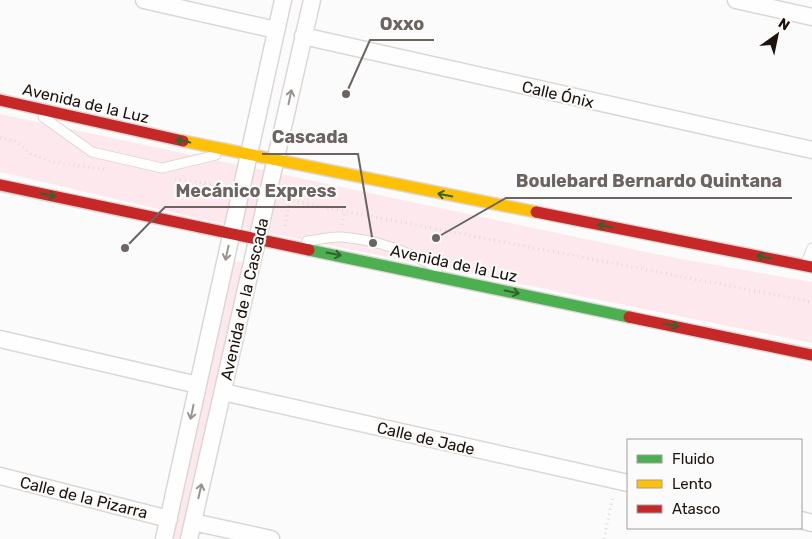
<svg xmlns="http://www.w3.org/2000/svg" width="812" height="539" viewBox="0 0 812 539" font-family="Rubik,sans-serif">
  <style>
    .green { fill: #fde9ed }
    .lines { fill: none; stroke-linecap: round; stroke-linejoin: round }
    .lane-casing { stroke: #dcd7d3; stroke-width: 11 }
    .street-casing { stroke: #dcd7d3; stroke-width: 19 }
    .fast-casing { stroke: #dcd7d3; stroke-width: 14 }
    .slow-casing { stroke: #dcd7d3; stroke-width: 14 }
    .jam-casing { stroke: #dcd7d3; stroke-width: 14 }
    .path { stroke: #dddcdc; stroke-width: 3; stroke-dasharray: 1 4; stroke-linecap: butt }
    .lane { stroke: #fefefe; stroke-width: 9 }
    .street { stroke: #fefefe; stroke-width: 16 }
    .fast { stroke: #4caf50; stroke-width: 11 }
    .slow { stroke: #ffc107; stroke-width: 11 }
    .jam { stroke: #c62828; stroke-width: 11 }
    .oneway { stroke: #999491 }
    .oneway2 { stroke: #34612e }
    .labels { text-anchor: middle; stroke-width: 4.5; stroke-linejoin: round; paint-order: stroke }
    .street-label { font-size: 16px; fill: #1d130c; stroke: #fbfbfb }
    .leader { fill: none; stroke: #6b6460; stroke-width: 2 }
    .callout-dot { fill: #6b6460; stroke: #fbfbfb; stroke-width: 2 }
    .callout-label { font-size: 18px; text-anchor: middle; font-weight: bold; fill: #6b6460; stroke: #fbfbfb; stroke-width: 4.5; stroke-linejoin: round; paint-order: stroke }
  </style>
  <rect width="100%" height="100%" fill="#fbfbfb"/>
  <path class="green" d="M 0,114 L 665,256 L 812,282 L 812,343 L 205,220 L 0,172 Z
    M 231,261 L 245,263 L 186,539 L 172,539 L 207,386 Z"/>
  <g class="lines">
    <defs>
      <path id="lane" d="M 43,117 L 92,152 L 162,168 L 216,155
        M 307,241 C 318,240 331,236 342,237 C 378,240 406,251 438,268
        M 805,265 L 812,248"/>
      <path id="street" d="M 144,0 L 276,30
        M 736,0 L 812,17
        M 303,36 L 812,150
        M 0,339 L 198,385
        M 223,392 L 628,483
        M 0,476 L 169,519
        M 801,520 L 812,523
        M 193,522 L 271,539
        M 164,539 L 283,0
        M 189,539 L 312,0"/>
      <path id="fast" d="M 309,250 L 629,317"/>
      <path id="slow" d="M 183,141 L 536,212"/>
      <path id="jam" d="M 0,100 L 183,141
        M 0,185 L 309,250
        M 536,212 L 812,267
        M 629,317 L 812,355"/>
    </defs>
    <use href="#lane" class="lane-casing"/>
    <use href="#street" class="street-casing"/>
    <use href="#fast" class="fast-casing"/>
    <use href="#slow" class="slow-casing"/>
    <use href="#jam" class="jam-casing"/>
    <path class="path" d="M 0,138 L 15,141 L 31,154 L 52,162 L 104,169
      M 175,179 L 225,186
      M 283,199 L 812,302
      M 342,225 L 345,211
      M 285,226 L 294,183
      M 604,539 L 613,496"/>
    <use href="#lane" class="lane"/>
    <use href="#street" class="street"/>
    <use href="#fast" class="fast"/>
    <use href="#slow" class="slow"/>
    <use href="#jam" class="jam"/>
  </g>
  <defs><path id="oneway-shaft" d="M-6 0H5M1.5-3L5.5 0L1.5 3" fill="none" stroke-width="1.6" stroke-linecap="round" stroke-linejoin="round" transform="scale(1.25)"/></defs>
  <g class="oneway">
    <use href="#oneway-shaft" transform="translate(290 97) rotate(-78)"/>
    <use href="#oneway-shaft" transform="translate(227 253) rotate(102)"/>
    <use href="#oneway-shaft" transform="translate(192 412) rotate(102)"/>
    <use href="#oneway-shaft" transform="translate(200 491) rotate(-77)"/>
  </g>
  <g class="oneway2">
    <use href="#oneway-shaft" transform="translate(183 141) rotate(-168)"/>
    <use href="#oneway-shaft" transform="translate(48 195) rotate(12)"/>
    <use href="#oneway-shaft" transform="translate(445 195) rotate(-169)"/>
    <use href="#oneway-shaft" transform="translate(605 226) rotate(-169)"/>
    <use href="#oneway-shaft" transform="translate(334 254) rotate(12)"/>
    <use href="#oneway-shaft" transform="translate(764 257) rotate(-169)"/>
    <use href="#oneway-shaft" transform="translate(512 292) rotate(12)"/>
    <use href="#oneway-shaft" transform="translate(671 325) rotate(12)"/>
  </g>
  <g class="labels">
    <g class="street-label">
      <text transform="translate(558 94) rotate(13)" y="6">Calle Ónix</text>
      <text transform="translate(86 103) rotate(13)" y="6">Avenida de la Luz</text>
      <text transform="translate(454 263) rotate(12)" y="6">Avenida de la Luz</text>
      <text transform="translate(244 299) rotate(-77)" y="6">Avenida de la Cascada</text>
      <text transform="translate(426 438) rotate(13)" y="6">Calle de Jade</text>
      <text transform="translate(84 497) rotate(14)" y="6">Calle de la Pizarra</text>
    </g>
  </g>
  <path class="leader" d="M346 94L370 40H434M373 243L358 154H262M436 238L506 198H792M125 248L165 207H346"/>
  <g class="callout-dot">
    <circle cx="346" cy="94" r="5"/>
    <circle cx="373" cy="243" r="5"/>
    <circle cx="436" cy="238" r="5"/>
    <circle cx="125" cy="248" r="5"/>
  </g>
  <g class="callout-label">
    <text x="402" y="30">Oxxo</text>
    <text x="310" y="143">Cascada</text>
    <text x="649" y="187">Boulebard Bernardo Quintana</text>
    <text x="256" y="197">Mecánico Express</text>
  </g>
  <rect x="627" y="439" width="175" height="90" fill="#fbfbfb" stroke="#a29e9b"/>
  <rect x="637" y="455" width="25" height="8" fill="#4caf50" stroke="#a29e9b"/>
  <text x="672" y="464" font-size="15" fill="#1d130c">Fluido</text>
  <rect x="637" y="480" width="25" height="8" fill="#ffc107" stroke="#a29e9b"/>
  <text x="672" y="489" font-size="15" fill="#1d130c">Lento</text>
  <rect x="637" y="505" width="25" height="8" fill="#c62828" stroke="#a29e9b"/>
  <text x="672" y="514" font-size="15" fill="#1d130c">Atasco</text>
  <g transform="translate(777 35) rotate(33)" stroke="#fbfbfb" stroke-width="4" paint-order="stroke">
  <path d="M0-4L9 19L0 12L-9 19Z" fill="#1d130c"/>
  <text y="-8" font-size="14" font-weight="bold" text-anchor="middle" fill="#1d130c">N</text>
  </g>
</svg>
